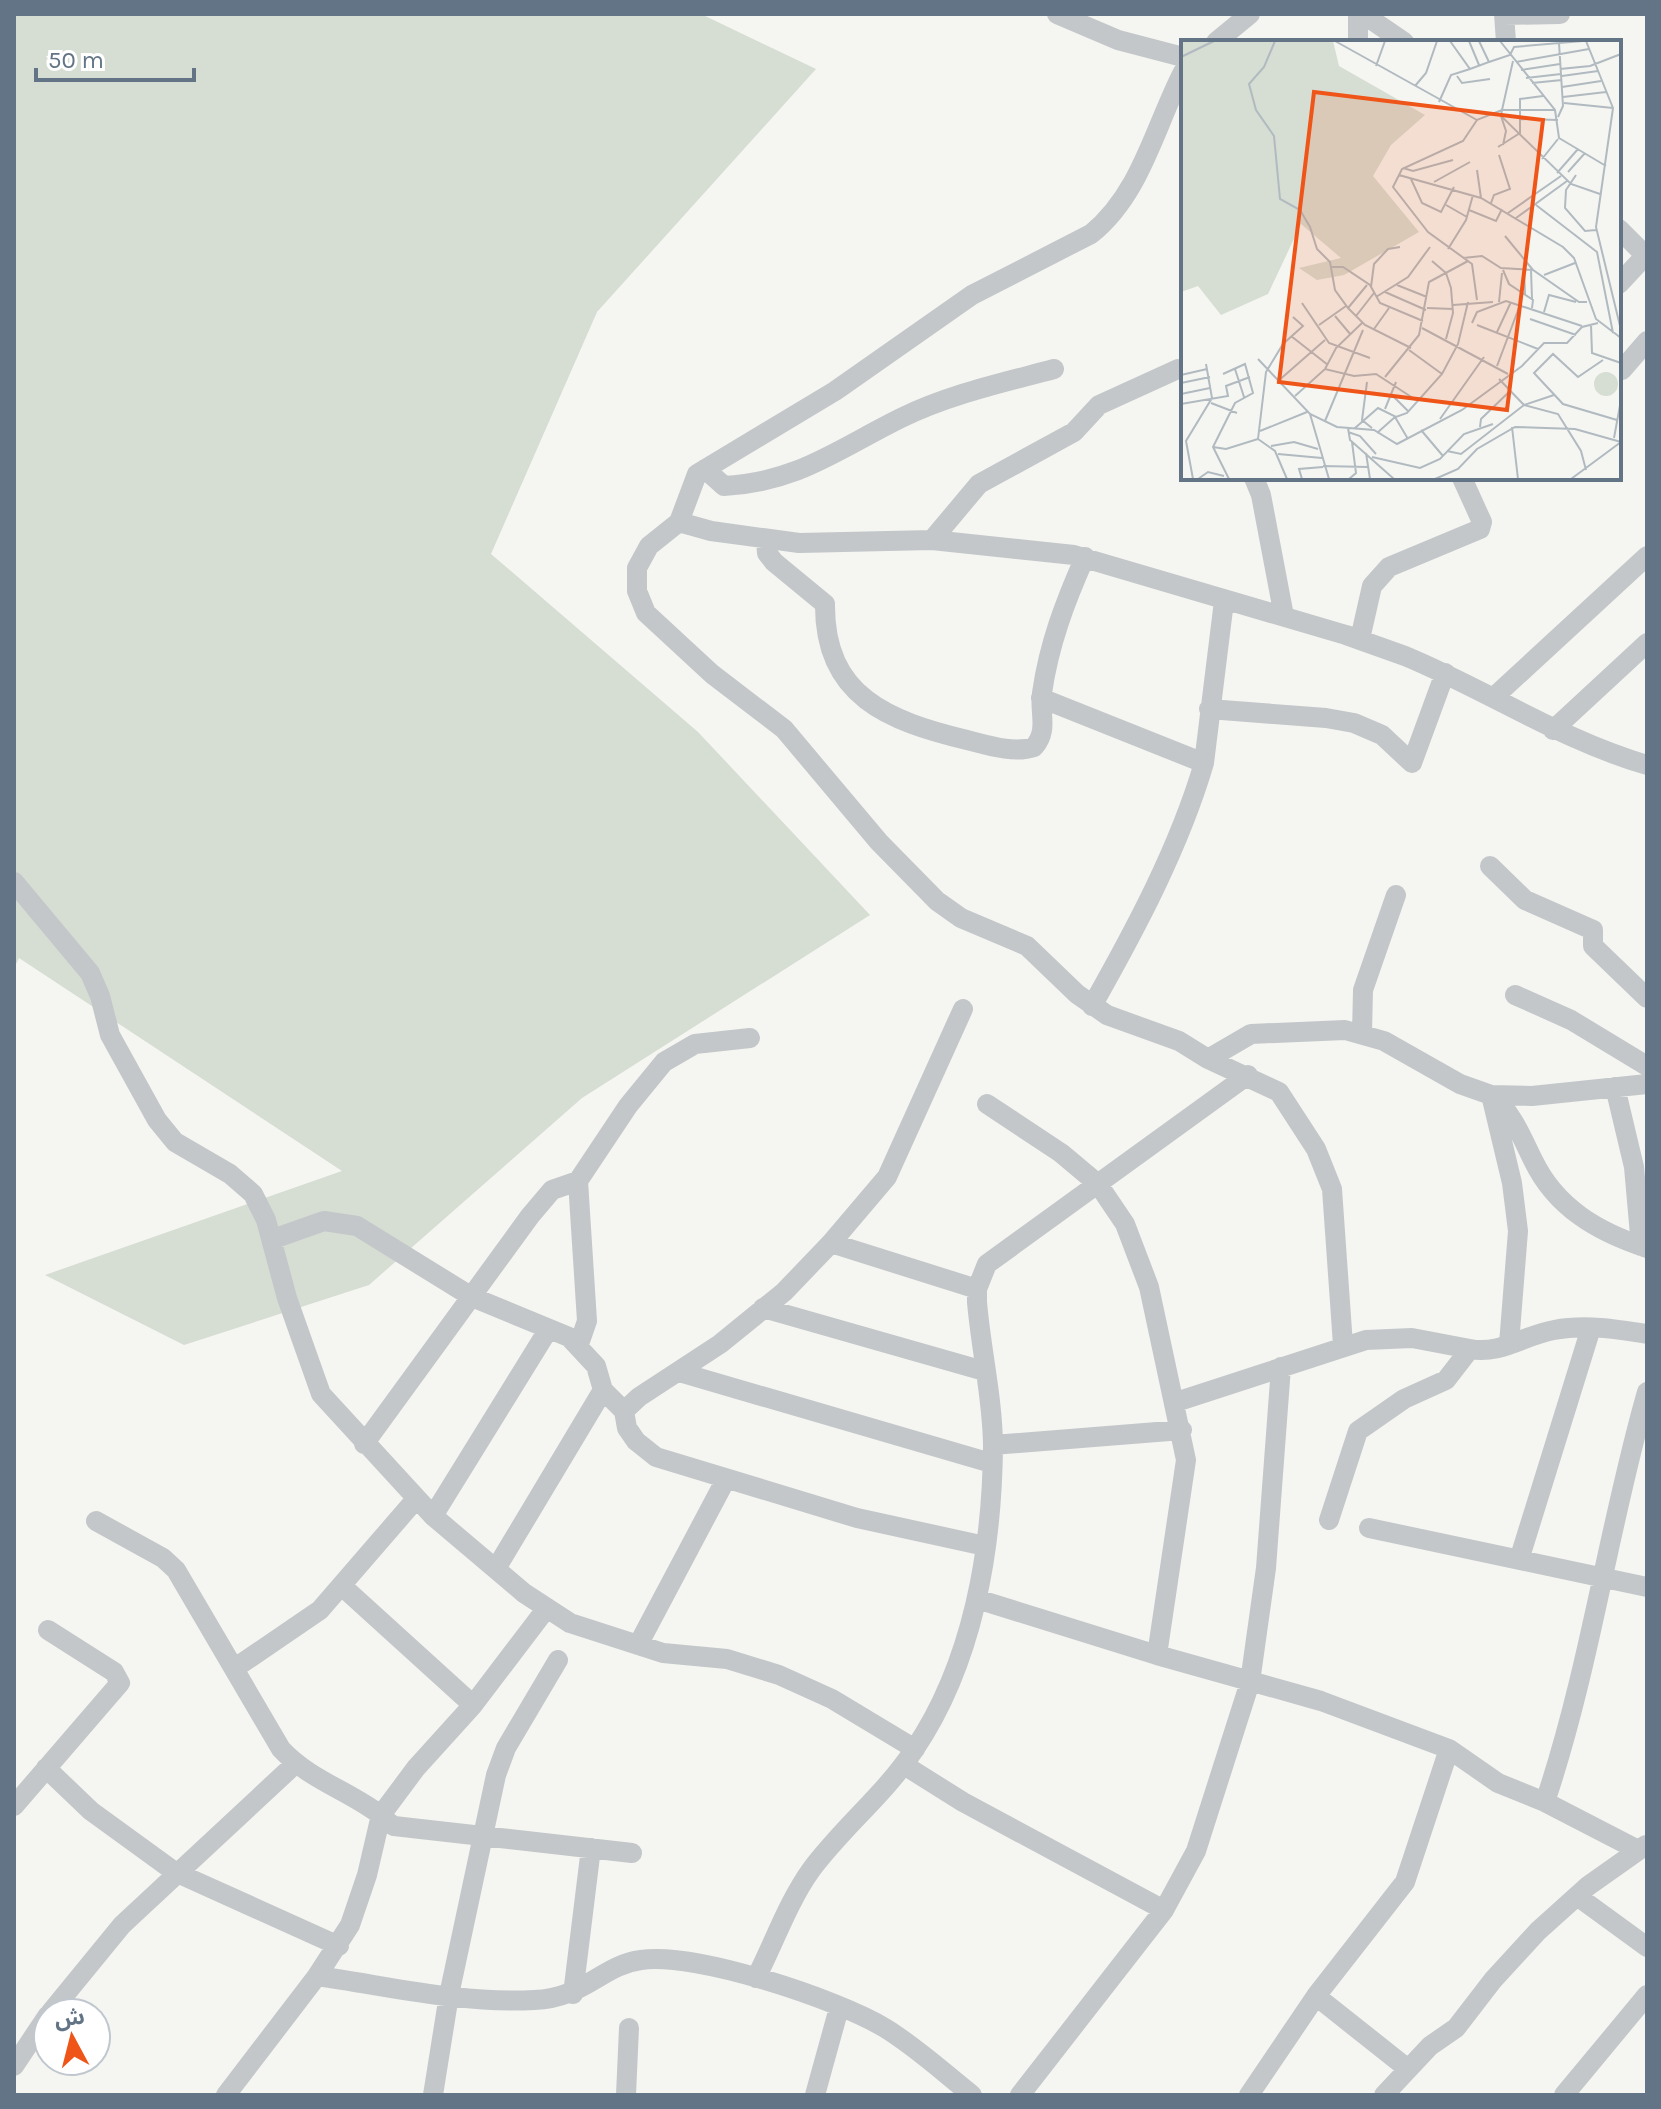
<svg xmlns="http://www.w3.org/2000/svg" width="1661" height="2109" viewBox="0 0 1661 2109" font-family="Karla,'Noto Sans Arabic',sans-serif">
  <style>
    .green { fill: #d6ddd2 }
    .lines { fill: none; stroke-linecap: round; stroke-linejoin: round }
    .minor { stroke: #c3c7ca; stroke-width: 20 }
    .inset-road { fill: none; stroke: #b1bac0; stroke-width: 2 }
    .view { fill: #ef5518; fill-opacity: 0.15; stroke: #ef5518; stroke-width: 4 }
    .inset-edge { fill: none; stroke: #627485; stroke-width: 4 }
  </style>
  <rect width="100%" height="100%" fill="#f5f6f1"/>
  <path class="green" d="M 14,14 L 701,14 L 816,69 L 597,312 L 491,554 L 698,732 L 870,915 L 582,1098 L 369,1285 L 184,1345 L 45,1275 L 342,1171 L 19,958 L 14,968 Z"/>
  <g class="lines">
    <path class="minor" d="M 1057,14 L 1118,40 L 1183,57
      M 1363,14 L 1404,42
      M 1504,14 L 1506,42
      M 1504,15 L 1560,14
      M 1216,42 L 1250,14
      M 1358,42 L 1358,14
      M 1183,72 C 1155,126 1141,194 1091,234 L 972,295 L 835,391 L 697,474 L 679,522 L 711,531 L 799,543 L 932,540 L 1074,555 L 1346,635 L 1405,656 C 1487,690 1561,740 1647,765
      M 1619,229 L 1647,257
      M 1619,284 L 1645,256
      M 1622,370 L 1647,341
      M 705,469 L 724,486 C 798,482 838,449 901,418 C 950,394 1002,383 1054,369
      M 1254,478 L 1261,495 L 1284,616
      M 679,522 L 649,546 L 637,568 L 637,591 L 646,613 L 712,674 L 784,729 L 879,842 L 937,901 L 961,918 L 1027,946 L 1077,994 L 1107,1015 L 1179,1041 L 1208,1059 L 1279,1092 L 1316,1149 L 1332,1189 L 1343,1345
      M 766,540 L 767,553 L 774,562 L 825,604 C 824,697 889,721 967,740 C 987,745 1014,754 1034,747 C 1049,730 1039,713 1042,693 C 1049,644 1065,602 1085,557
      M 932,540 L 979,484 L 1074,432 L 1099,405 L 1178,369
      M 1360,639 L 1372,586 L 1389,567 L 1480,529 L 1482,522 L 1462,478
      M 1494,697 L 1647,556
      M 1041,698 L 1204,763
      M 1209,709 L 1326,718 L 1354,723 L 1382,735 L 1412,763 L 1445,673
      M 1553,730 L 1647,643
      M 1490,866 L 1525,900 L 1593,930 L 1593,946 L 1647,998
      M 14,882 L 90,973 L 100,996 L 110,1035 L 157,1120 L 175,1142 L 230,1174 L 253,1194 L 266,1220 L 287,1298 L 321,1394 L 433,1516 L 524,1593 L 570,1623 L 663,1653 L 727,1659 L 779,1675 L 832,1699 L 915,1749
      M 1515,995 L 1571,1020 L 1647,1066
      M 1092,1006 C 1135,930 1179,848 1204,763 L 1224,601
      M 1362,1033 L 1363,990 L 1396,895
      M 1208,1059 L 1251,1034 L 1345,1030 L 1384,1041 L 1460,1084 L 1491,1095 L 1532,1096 L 1647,1084
      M 1615,1087 L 1634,1167 L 1641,1246
      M 1491,1095 L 1512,1183 L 1518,1231 L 1509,1344
      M 1494,1098 C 1513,1114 1522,1138 1533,1160 C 1556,1208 1598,1232 1647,1248
      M 987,1104 L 1061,1153 L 1098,1184 L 1125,1224 L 1149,1287 L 1186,1460 L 1157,1655
      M 273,1239 L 324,1221 L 357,1226 L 472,1297 L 569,1337 L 596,1366 L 603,1390 L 624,1411 L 627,1428 L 636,1441 L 656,1457 L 857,1518 L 985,1546
      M 831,1243 L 977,1289
      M 763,1308 L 984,1371
      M 579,1344 L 587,1321 L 578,1181 L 628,1106 L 664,1062 L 695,1044 L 750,1038
      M 679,1372 L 991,1463
      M 1176,1402 L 1366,1340 L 1412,1338 L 1470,1349
      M 624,1411 L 639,1397 L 720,1344 L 784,1292 L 831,1243 L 887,1177 L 963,1009
      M 364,1444 L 530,1216 L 552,1190 L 578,1181
      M 993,1445 L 1182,1430
      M 433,1516 L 548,1330
      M 1329,1520 L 1358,1431 L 1404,1399 L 1446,1380 L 1470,1349 C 1500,1355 1525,1335 1554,1330 C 1585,1324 1616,1329 1647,1334
      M 96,1521 L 163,1558 L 176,1570 L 281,1749 C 310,1780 347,1790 379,1814 C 385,1818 388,1823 394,1826 L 632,1853
      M 1369,1528 L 1647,1587
      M 1519,1560 L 1591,1328
      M 497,1567 L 603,1390
      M 343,1587 L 473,1705
      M 977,1599 L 1157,1655 L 1321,1701 L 1449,1749 L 1498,1783 L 1545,1802 L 1636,1849
      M 638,1645 L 726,1479
      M 235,1668 L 320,1610 L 416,1499
      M 904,1765 L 963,1802 L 1164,1910
      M 46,1768 L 91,1811 L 175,1872 L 339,1946
      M 1545,1802 C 1590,1668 1608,1528 1647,1392
      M 14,1806 L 120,1683 L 114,1672 L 48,1630
      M 1577,1896 L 1647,1947
      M 317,1976 L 350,1925 L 367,1875 L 381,1815 L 416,1768 L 473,1705 L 546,1609
      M 756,1978 C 774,1943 788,1902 811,1870 C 842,1828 885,1794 914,1750 C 973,1663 992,1550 993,1447 C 993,1400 981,1350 977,1302 L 977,1289 L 987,1264 L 1248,1075
      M 573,1994 L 591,1848
      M 1316,1996 L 1408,2069
      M 50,2013 L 122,1925 L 295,1764
      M 14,2066 L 48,2015
      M 226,2095 L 317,1976 C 388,1986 462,2004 534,2000 C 585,1998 602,1965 641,1960 C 696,1952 837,1999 885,2028 C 916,2047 943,2072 972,2095
      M 433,2095 L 449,1995 L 496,1775 L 506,1748 L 558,1660
      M 626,2095 L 629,2028
      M 815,2095 L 839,2008
      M 1020,2095 L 1164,1910 L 1196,1851 L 1250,1682 L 1266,1568 L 1281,1367
      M 1249,2095 L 1316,1996 L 1405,1882 L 1449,1749
      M 1384,2095 L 1430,2046 L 1456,2028 L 1493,1980 L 1538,1931 L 1588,1886 L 1646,1845
      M 1564,2095 L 1647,1995"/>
  </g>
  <g transform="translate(1181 40)">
    <rect width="440" height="440" fill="#f5f6f1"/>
    <path d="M 0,1 L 152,1 L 158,26 L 244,75 L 210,105 L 192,136 L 238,192 L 163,235 L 136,240 L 118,228 L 160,218 L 120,184 L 87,254 L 40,275 L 17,246 L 0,252 ZM413 344a12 12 0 1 1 24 0a12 12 0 1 1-24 0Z" fill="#d6ddd2"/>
    <path class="inset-road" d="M 94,1 L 83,27 L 68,44 L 75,70 L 93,96 L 99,159 L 119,170 L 129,187 L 136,209 L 149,222 L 154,250 L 167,268 L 184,285 L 230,308M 154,1 L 296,80 L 321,70 L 332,21M 269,1 L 289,29 L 308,22 L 298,1M 288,1 L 298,25M 319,1 L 374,70 L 378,98 L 425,126M 405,1 L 432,68 L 415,187 L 440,290M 378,3 L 402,1M 0,17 L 33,1M 308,22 L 329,15 L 333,7 L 378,3 L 382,66 L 377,77M 335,22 L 408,9M 195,26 L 204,1M 379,29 L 409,26 L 440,14M 340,30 L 379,24M 276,36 L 281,43 L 309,39M 381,36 L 417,31M 345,38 L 380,34M 351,43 L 381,40M 234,46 L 245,33 L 256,1M 381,47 L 420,41M 382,57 L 425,52M 258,62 L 270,35 L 289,29M 383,63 L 432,68M 374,70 L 321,70 L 320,76 L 390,144 L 419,154M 320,76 L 325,91 L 322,105M 340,79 L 377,80M 296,80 L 282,101 L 221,129 L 218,135 L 300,158 L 382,207 L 393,218 L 415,279 L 440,298M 317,107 L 339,93 L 339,59 L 362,56M 361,119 L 377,99M 222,128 L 232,131 L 272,120M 296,130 L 300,158M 387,132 L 404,113M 376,133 L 397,109M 218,135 L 212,147 L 247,192 L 291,224 L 296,260M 395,135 L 385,150 L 384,168 L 404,191 L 415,190M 230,139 L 241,163 L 260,172 L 273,147M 253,142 L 289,122M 310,163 L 313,155 L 329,149 L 318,115M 265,165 L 286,177M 355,165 L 416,212 L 432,293M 288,170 L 315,181 L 321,169M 327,173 L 380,136M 335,178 L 386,141M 324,196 L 352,230M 267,209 L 285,180 L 292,155M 282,218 L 301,216 L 320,228 L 352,230 L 398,262 L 406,262M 251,221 L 265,233 L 270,248 L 272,273 L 265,299M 150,227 L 162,227 L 189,245 L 199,263 L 242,281M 343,229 L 344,254M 322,230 L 328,244 L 352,260 L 351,268M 350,230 L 351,259M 363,235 L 394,223M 216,245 L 246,257M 190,247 L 193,224 L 207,209 L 219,207M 204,252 L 245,270M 195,257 L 227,237 L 249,207M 318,262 L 321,233M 121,263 L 148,303 L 189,318M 272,265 L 312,262M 167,268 L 186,245M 246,268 L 272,269M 363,272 L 368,255 L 395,262M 154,276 L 170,295M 175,276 L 193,253M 349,279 L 395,295M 291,283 L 296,272 L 325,261 L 401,286M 138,285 L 165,266M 296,285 L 357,309M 410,285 L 411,313 L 440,323M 241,288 L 327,334M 193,289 L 208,268M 316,292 L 330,262M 110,296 L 147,325M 228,310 L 261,334M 77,319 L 129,374 L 156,387 L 193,390 L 216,404 L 281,370 L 341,326 L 363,303 L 386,303 L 401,287 L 417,283M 422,320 L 397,337 L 372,314 L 353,333 L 382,364 L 436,380M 316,326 L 339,265M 54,329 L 63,357M 144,329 L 155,308 L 181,283M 42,334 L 64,324 L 72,353 L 54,363 L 32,407 L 48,439M 0,335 L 26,329M 204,337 L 238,295 L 248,242 L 287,221M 318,339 L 343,365 L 373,355M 96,342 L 144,300M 186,342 L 181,380 L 191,388M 0,343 L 29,337M 0,354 L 29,348M 210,354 L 228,372M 114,356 L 144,329 L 173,336 L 195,334 L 235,360M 30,363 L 56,373M 0,364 L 47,356 L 45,346 L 69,337M 204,369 L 215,342M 129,374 L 148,439M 259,379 L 303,317M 144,381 L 182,290M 299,387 L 300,379 L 330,350M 331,387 L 337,439M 167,388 L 169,400 L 213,439M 174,388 L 197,368 L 215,377 L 226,373 L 261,334 L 277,304 L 287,262M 240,390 L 262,416M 79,391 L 126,372M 167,392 L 179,396 L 195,414M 196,393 L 214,377 L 227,399M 433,398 L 440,360M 77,399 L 94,411 L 106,439M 90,406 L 113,402 L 137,409M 32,407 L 45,409 L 77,399 L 85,332 L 102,304 L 122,286 L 112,277M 266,411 L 280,414 L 343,365 L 377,374 L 400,411 L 405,430M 185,413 L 189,439M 97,414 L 141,418M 191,417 L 239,428 L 259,419 L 283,394 L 312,384M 142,426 L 187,427M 12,439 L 5,401 L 31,358 L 25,324M 17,439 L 27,432 L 43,436M 121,439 L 118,429 L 142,427M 168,439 L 175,433 L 171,402M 254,439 L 277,429 L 296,409 L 334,387 L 394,389 L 440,402M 390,439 L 440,402"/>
    <path class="view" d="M 133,52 L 362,80 L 326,370 L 98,342 Z"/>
    <rect width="440" height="440" class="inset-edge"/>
  </g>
  <rect width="1661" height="2109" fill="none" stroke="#627485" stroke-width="32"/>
  <g transform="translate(72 2037) rotate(353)"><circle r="38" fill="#ffffff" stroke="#c0c7ce" stroke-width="2"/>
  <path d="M0-6L14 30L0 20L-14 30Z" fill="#ef5518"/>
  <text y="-12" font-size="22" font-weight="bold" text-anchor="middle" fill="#627485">ش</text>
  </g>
  <path d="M36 68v12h158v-12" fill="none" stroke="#627485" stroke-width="4"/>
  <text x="48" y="68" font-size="24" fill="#627485" stroke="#ffffff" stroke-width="6" paint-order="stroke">50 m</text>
</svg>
